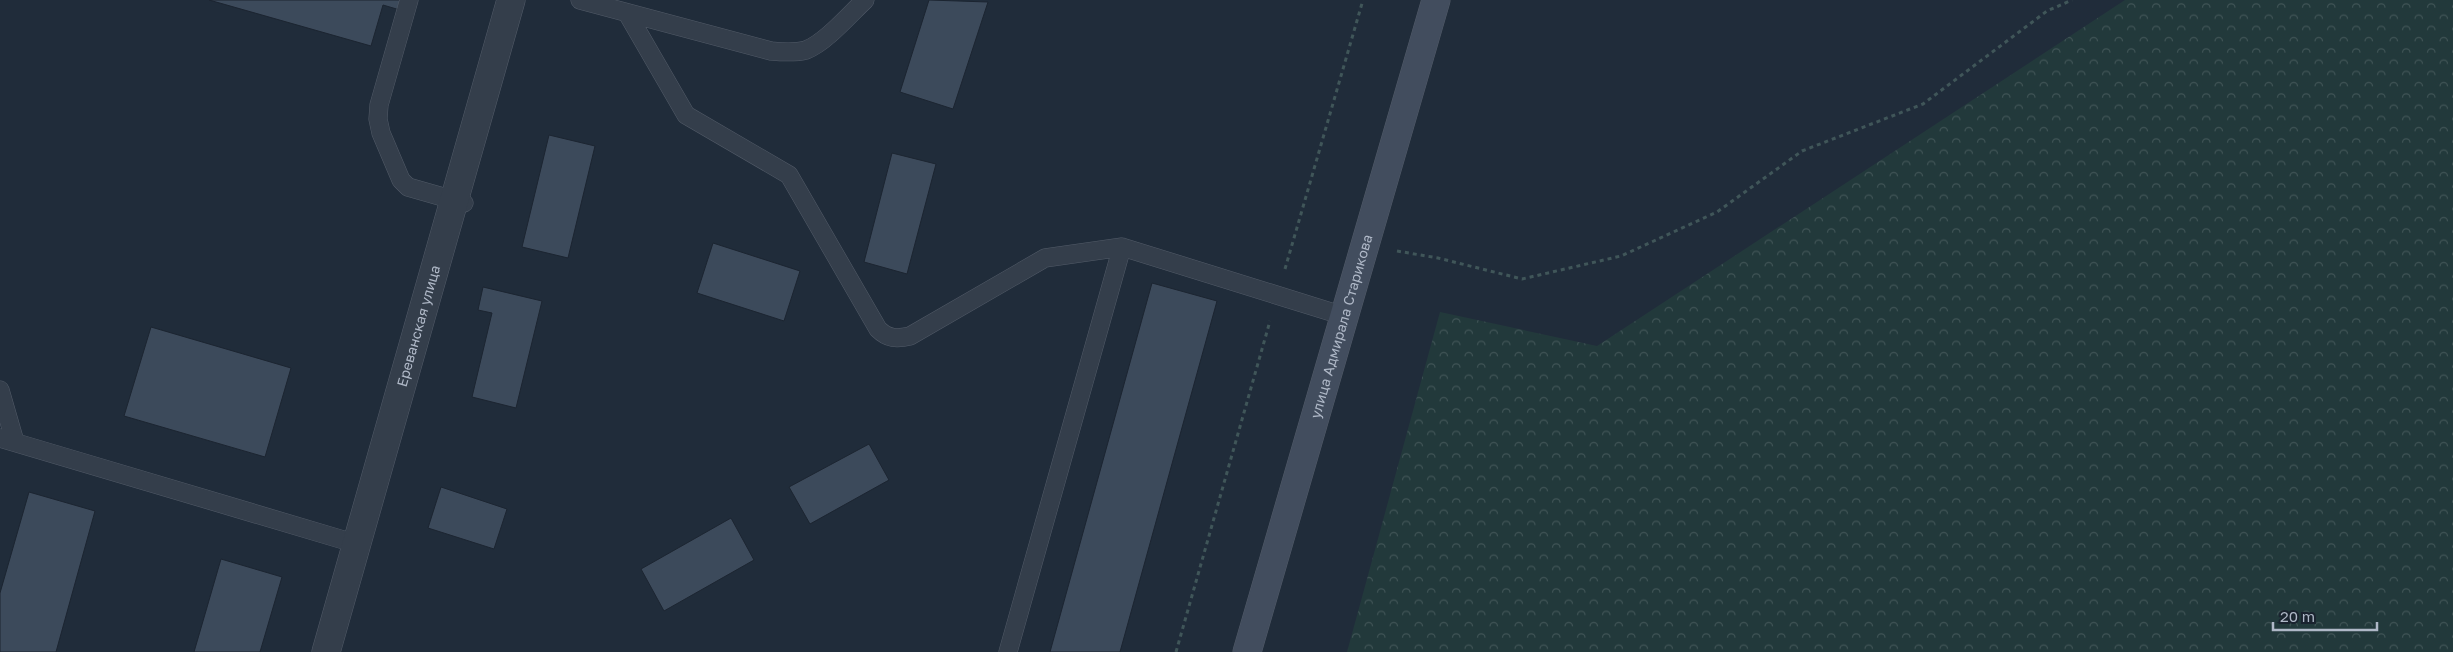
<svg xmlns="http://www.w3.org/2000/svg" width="2453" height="652" viewBox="0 0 2453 652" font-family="'Golos Text',sans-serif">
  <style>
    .forest { fill: url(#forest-crowns) }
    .building { fill: #3c4a5b; stroke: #1c2531 }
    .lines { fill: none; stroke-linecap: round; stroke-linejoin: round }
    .lane-casing { stroke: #525b68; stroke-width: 19 }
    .street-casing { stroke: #525b68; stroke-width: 29 }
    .secondary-casing { stroke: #525b68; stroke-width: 29 }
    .path { stroke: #405659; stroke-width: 3; stroke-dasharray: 4 4; stroke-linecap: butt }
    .lane { stroke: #343e4b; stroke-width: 18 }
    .street { stroke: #343e4b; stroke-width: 28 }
    .secondary { stroke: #424d5e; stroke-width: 28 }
    .labels { text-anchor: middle; stroke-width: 4; stroke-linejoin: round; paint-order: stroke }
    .street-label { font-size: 14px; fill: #afb8c7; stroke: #1a232f }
  </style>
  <defs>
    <pattern id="forest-crowns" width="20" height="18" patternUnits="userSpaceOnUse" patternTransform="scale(1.25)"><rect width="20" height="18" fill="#22393b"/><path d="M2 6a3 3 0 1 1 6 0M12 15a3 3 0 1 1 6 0" fill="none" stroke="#405456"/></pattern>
  </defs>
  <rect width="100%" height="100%" fill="#202c3a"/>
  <path class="forest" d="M 2125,0 L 2453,0 L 2453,652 L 1347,652 L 1440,312 L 1597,346 Z"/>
  <path class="building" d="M 209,0 L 403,0 L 400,10 L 383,5 L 371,46 Z
    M 929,0 L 988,2 L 953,109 L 900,92 Z
    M 549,135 L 595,146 L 568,258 L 522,247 Z
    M 892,153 L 936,164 L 907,274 L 864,262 Z
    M 713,243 L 800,271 L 784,321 L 697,293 Z
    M 1152,283 L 1217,301 L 1120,652 L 1050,652 Z
    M 483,287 L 542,301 L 516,408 L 472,397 L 492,313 L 478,310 Z
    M 151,327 L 291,368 L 265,457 L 124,416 Z
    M 869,444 L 889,480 L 810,524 L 789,487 Z
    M 441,487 L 507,509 L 494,549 L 428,528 Z
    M 29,492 L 95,511 L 56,652 L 0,652 L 0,593 Z
    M 731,518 L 754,560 L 664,611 L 641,569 Z
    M 221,559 L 282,577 L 260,652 L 194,652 Z"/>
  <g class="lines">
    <defs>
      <path id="lane" d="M 409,0 L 379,105 L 378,119 L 381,133 L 401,180 L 408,187 L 464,203
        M 580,0 L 771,51 C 782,52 795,53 806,50 C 825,43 850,14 865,0
        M 627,13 L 686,115 L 789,175 L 878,329 C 888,339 897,339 910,336 L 1045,258 L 1122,247
        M 0,390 L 15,442
        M 0,438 L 357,544
        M 1008,652 L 1122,247 L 1344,316"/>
      <g id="street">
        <path id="s1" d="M 326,652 L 511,0"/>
      </g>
      <g id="secondary">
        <path id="s2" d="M 1247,652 L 1436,0"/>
      </g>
    </defs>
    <use href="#lane" class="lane-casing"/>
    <use href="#street" class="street-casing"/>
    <use href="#secondary" class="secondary-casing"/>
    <path class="path" d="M 1397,251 L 1438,258 L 1522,279 L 1621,256 L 1717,212 L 1802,151 L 1923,104 L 2047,11 L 2072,0
      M 1285,269 L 1363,0
      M 1176,652 L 1270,321"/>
    <use href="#lane" class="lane"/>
    <use href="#street" class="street"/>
    <use href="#secondary" class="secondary"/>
  </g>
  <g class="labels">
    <g class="street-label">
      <text dy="5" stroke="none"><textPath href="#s1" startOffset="339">Ереванская улица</textPath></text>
      <text dy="5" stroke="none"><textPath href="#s2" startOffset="339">улица Адмирала Старикова</textPath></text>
    </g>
  </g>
  <path d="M2273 622v8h104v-8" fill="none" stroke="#afb8c7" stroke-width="2.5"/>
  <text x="2280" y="622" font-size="15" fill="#afb8c7" stroke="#1a232f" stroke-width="4" paint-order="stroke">20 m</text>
</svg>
